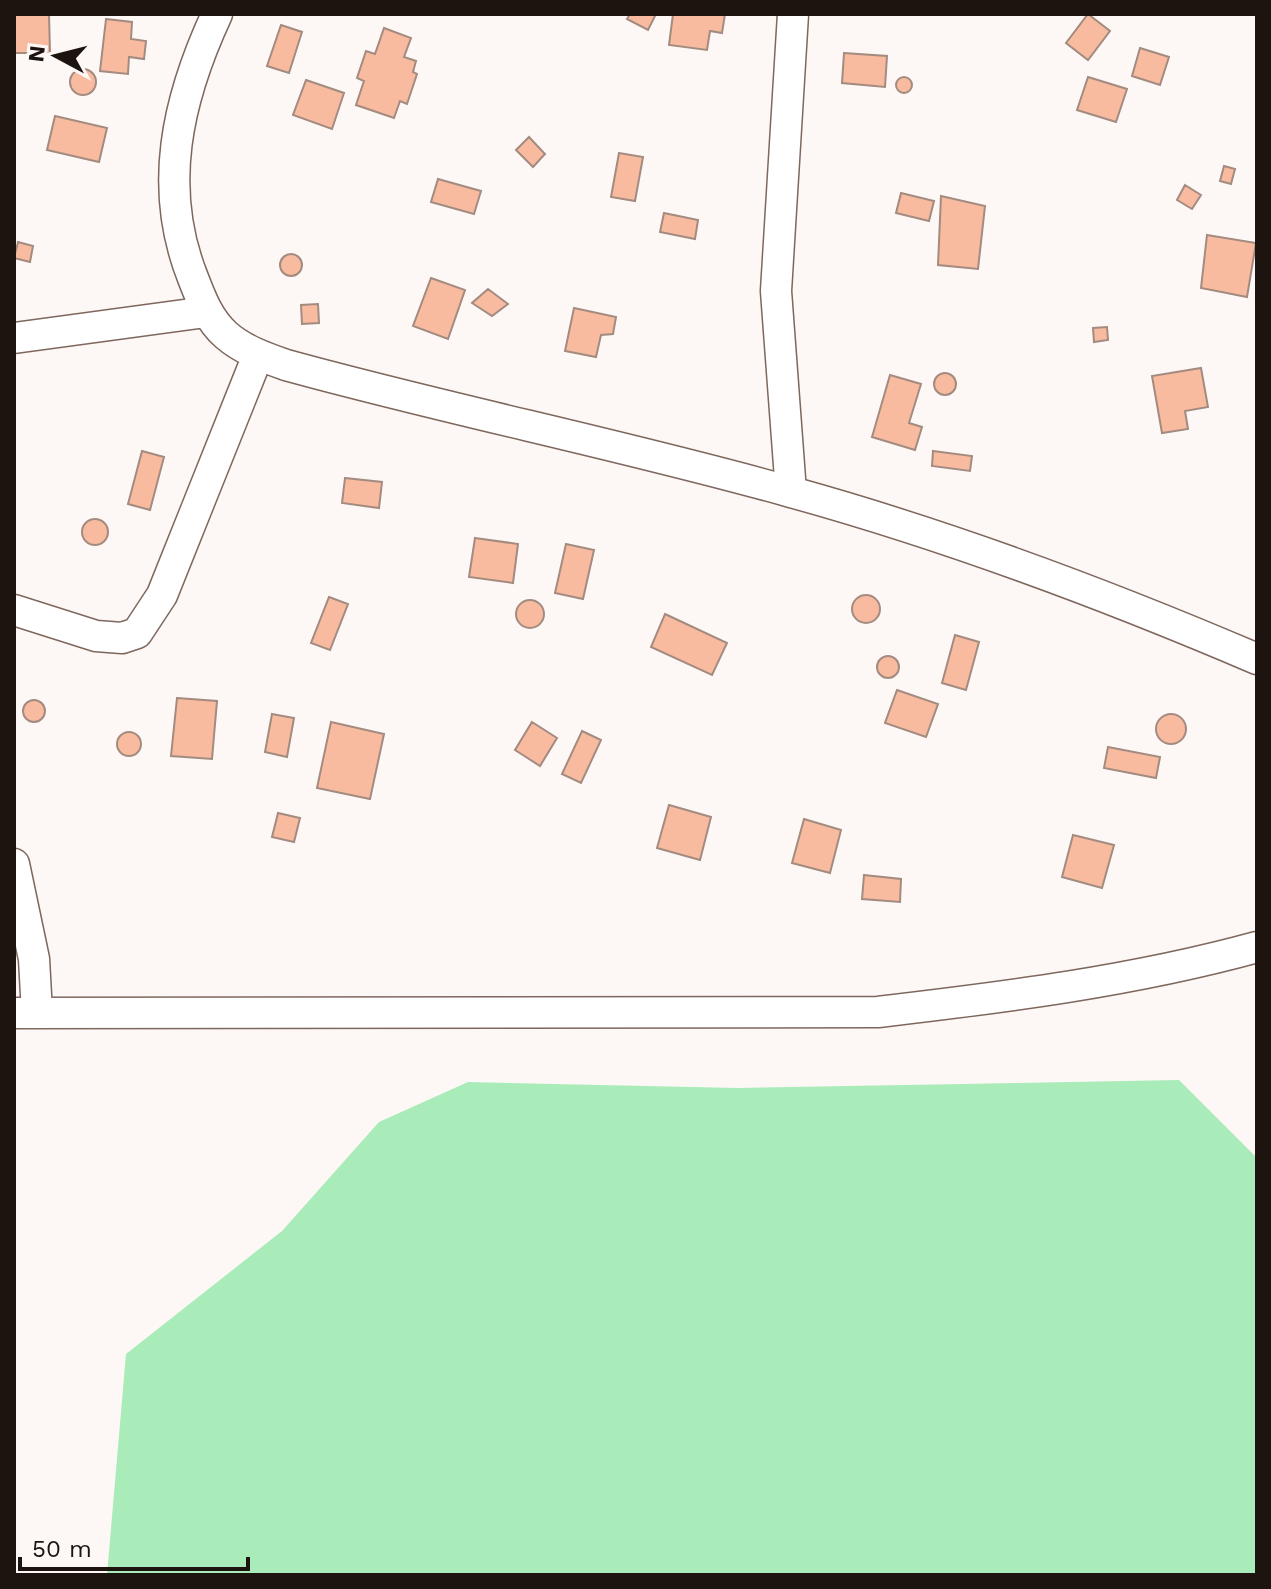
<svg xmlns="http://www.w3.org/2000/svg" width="1271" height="1589" viewBox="0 0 1271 1589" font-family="'Work Sans',sans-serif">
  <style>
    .green { fill: #a9ebb9 }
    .building { fill: #f8bba0; stroke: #a38b80; stroke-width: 2 }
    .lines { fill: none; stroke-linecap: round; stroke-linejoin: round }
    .street-casing { stroke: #7e675d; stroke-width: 33 }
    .street { stroke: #fff; stroke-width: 30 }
  </style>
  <rect width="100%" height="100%" fill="#fdf8f5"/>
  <path class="green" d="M 1179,1080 L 1257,1158 L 1257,1575 L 107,1575 L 126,1354 L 282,1231 L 379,1122 L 468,1082 L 738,1088 Z"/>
  <path class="building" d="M 14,14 L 49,14 L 50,53 L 14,53 Z
    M 630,14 L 656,14 L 648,30 L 627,19 Z
    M 673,14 L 725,14 L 722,33 L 710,31 L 707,50 L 669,45 Z
    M 1088,14 L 1110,31 L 1088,60 L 1066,43 Z
    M 106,19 L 132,22 L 131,39 L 146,41 L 144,59 L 129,57 L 128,74 L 100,71 Z
    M 281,25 L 302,32 L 289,73 L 267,66 Z
    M 384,28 L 411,38 L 404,57 L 416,61 L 413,72 L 417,74 L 407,104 L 400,101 L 394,118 L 356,105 L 364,81 L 357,78 L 366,51 L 375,54 Z
    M 1140,48 L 1169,57 L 1160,85 L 1132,76 Z
    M 844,53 L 887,56 L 885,87 L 842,83 Z
    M70 82a13 13 0 1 1 26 0a13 13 0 1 1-26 0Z
    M896 85a8 8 0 1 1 16 0a8 8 0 1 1-16 0Z
    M 1088,77 L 1127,89 L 1116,122 L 1077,110 Z
    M 306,80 L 344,93 L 332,129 L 293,115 Z
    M 55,116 L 107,128 L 99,162 L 47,150 Z
    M 529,137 L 545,154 L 533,167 L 516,150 Z
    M 619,153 L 643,157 L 635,201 L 611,197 Z
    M 1224,166 L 1235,169 L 1231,184 L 1220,181 Z
    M 438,179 L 481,191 L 474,214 L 431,202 Z
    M 1185,185 L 1201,195 L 1192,209 L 1177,200 Z
    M 901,193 L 934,201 L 929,221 L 896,213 Z
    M 941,196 L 985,206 L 978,269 L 938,265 Z
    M 664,213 L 698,220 L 695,239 L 660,232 Z
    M 1207,235 L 1256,243 L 1247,297 L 1201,288 Z
    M 18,242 L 33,246 L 30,262 L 14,258 Z
    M280 265a11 11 0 1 1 22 0a11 11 0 1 1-22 0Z
    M 431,278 L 465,290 L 448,339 L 413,326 Z
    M 488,289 L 508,304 L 492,316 L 472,303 Z
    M 318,304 L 319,323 L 302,324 L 301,305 Z
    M 574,308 L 616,317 L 613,334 L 601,335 L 596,357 L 565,351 Z
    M 1107,327 L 1108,340 L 1094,342 L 1093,328 Z
    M 1201,368 L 1208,407 L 1185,411 L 1188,429 L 1162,433 L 1152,376 Z
    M934 384a11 11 0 1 1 22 0a11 11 0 1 1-22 0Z
    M 890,375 L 921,384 L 909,423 L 922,427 L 915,450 L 872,437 Z
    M 142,451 L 164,457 L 150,510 L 128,504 Z
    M 933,451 L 972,456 L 970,471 L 932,466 Z
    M 345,478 L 382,482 L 379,508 L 342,503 Z
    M82 532a13 13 0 1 1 26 0a13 13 0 1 1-26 0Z
    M 475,538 L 518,544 L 513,583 L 469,577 Z
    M 566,544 L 594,550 L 583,599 L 555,593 Z
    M852 609a14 14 0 1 1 28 0a14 14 0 1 1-28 0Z
    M 329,597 L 348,604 L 330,650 L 311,643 Z
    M516 614a14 14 0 1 1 28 0a14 14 0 1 1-28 0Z
    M 665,614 L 727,643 L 712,675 L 651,647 Z
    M 955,635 L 979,642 L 966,690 L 942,683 Z
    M877 667a11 11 0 1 1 22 0a11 11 0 1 1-22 0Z
    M 897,690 L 938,704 L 926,737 L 885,723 Z
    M 177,698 L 217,701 L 212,759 L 171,756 Z
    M23 711a11 11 0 1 1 22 0a11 11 0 1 1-22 0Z
    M1156 729a15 15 0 1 1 30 0a15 15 0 1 1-30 0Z
    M 272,714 L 294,718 L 287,757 L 265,752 Z
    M 331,722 L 384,734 L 370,799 L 317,788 Z
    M 532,722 L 557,738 L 540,766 L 515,750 Z
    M 582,731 L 601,740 L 581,783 L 562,774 Z
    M117 744a12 12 0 1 1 24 0a12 12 0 1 1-24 0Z
    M 1108,747 L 1160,757 L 1156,778 L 1104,768 Z
    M 669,805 L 711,817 L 700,860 L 657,848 Z
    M 278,813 L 300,818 L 294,842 L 272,837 Z
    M 804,819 L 841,830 L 830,873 L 792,863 Z
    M 1073,835 L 1114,845 L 1102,888 L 1062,877 Z
    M 864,875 L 901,879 L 900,902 L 862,899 Z"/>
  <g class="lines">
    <defs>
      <path id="street" d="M 217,14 C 177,100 157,188 193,278 C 201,299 209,320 226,335 C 243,350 266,358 286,365 C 453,411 624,445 791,492 C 950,536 1105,594 1257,659
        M 14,338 L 206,312
        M 791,492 L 776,291 L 793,14
        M 14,610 L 96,636 L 122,638 L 137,633 L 162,595 L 258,355
        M 14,864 L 34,959 L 37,1013
        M 14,1013 L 878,1012 C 1006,997 1133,981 1257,947"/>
    </defs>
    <use href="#street" class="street-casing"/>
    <use href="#street" class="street"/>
  </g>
  <rect width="1271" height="1589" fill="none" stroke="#1d1410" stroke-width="32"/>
  <g transform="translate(56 56) rotate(277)" stroke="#fdf8f5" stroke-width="6" paint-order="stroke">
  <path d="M0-6L14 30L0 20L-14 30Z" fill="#1d1410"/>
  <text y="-12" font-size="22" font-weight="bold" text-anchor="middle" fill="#1d1410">N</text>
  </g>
  <path d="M20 1557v12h228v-12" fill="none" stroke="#1d1410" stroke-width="4"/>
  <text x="32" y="1557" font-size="24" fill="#1d1410" stroke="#fdf8f5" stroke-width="6" paint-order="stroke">50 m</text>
</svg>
